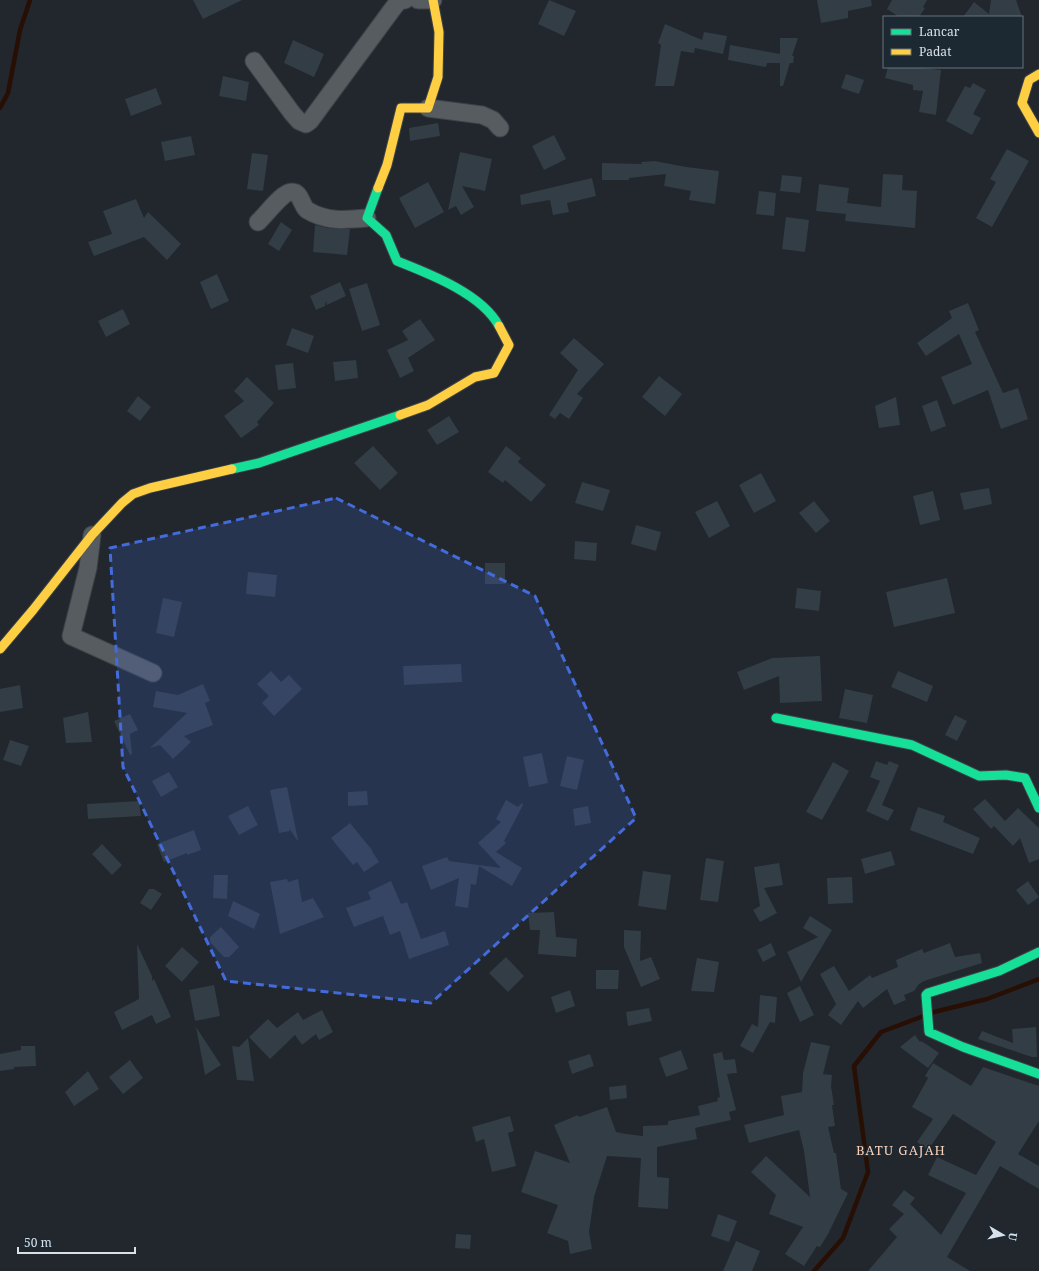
<svg xmlns="http://www.w3.org/2000/svg" width="1039" height="1271" viewBox="0 0 1039 1271" font-family="'Noto Serif',serif">
  <style>
    .lines { fill: none; stroke-linecap: round; stroke-linejoin: round }
    .stream { stroke: #280f04; stroke-width: 4.5 }
    .building { fill: #323d45 }
    .street-casing { stroke: #3c4247; stroke-width: 19 }
    .fast-casing { stroke: #3c4247; stroke-width: 11 }
    .slow-casing { stroke: #3c4247; stroke-width: 11 }
    .street { stroke: #575c60; stroke-width: 17 }
    .fast { stroke: #16e098; stroke-width: 9 }
    .slow { stroke: #ffcf43; stroke-width: 9 }
    .marked { fill: #436bdb; fill-opacity: 0.2; stroke: #436bdb; stroke-width: 3; stroke-dasharray: 8 5; stroke-linejoin: round }
    .labels { text-anchor: middle; stroke-width: 3; stroke-linejoin: round; paint-order: stroke }
    .quarter-label { font-size: 13px; letter-spacing: 1px; fill: #fbcfb6; stroke: #1c2832 }
  </style>
  <rect width="100%" height="100%" fill="#21272d"/>
  <g class="lines">
    <path class="stream" d="M 0,108 L 8,93 L 20,30 L 30,0
      M 934,1012 L 987,999 L 1039,979
      M 814,1271 L 843,1238 L 868,1172 L 854,1066 L 881,1032 L 921,1017"/>
  </g>
  <path class="building" d="M 193,0 L 242,0 L 203,19 Z
    M 549,0 L 576,11 L 564,36 L 538,24 Z
    M 817,0 L 871,0 L 872,6 L 848,11 L 848,18 L 821,23 Z
    M 892,0 L 927,0 L 923,7 L 925,8 L 919,17 L 899,17 L 887,9 Z
    M 991,0 L 1016,0 L 1022,17 L 963,17 L 974,2 L 989,14 Z
    M 665,24 L 702,40 L 704,32 L 727,36 L 723,54 L 695,48 L 694,53 L 681,51 L 674,86 L 655,86 L 661,45 L 658,43 Z
    M 780,38 L 798,38 L 792,56 L 794,56 L 793,63 L 790,63 L 783,86 L 780,86 L 780,63 L 767,63 L 766,67 L 728,60 L 730,45 L 780,54 Z
    M 293,40 L 324,54 L 314,77 L 284,63 Z
    M 888,67 L 914,67 L 941,70 L 936,115 L 919,112 L 923,91 L 913,90 L 913,85 L 885,78 Z
    M 846,74 L 864,80 L 859,94 L 841,88 Z
    M 223,76 L 249,82 L 246,101 L 219,96 Z
    M 973,83 L 986,90 L 973,114 L 981,118 L 972,135 L 946,121 L 965,86 L 970,88 Z
    M 156,88 L 162,104 L 131,116 L 125,99 Z
    M 438,123 L 440,136 L 410,141 L 409,128 Z
    M 554,135 L 566,159 L 544,170 L 532,146 Z
    M 191,136 L 195,155 L 165,161 L 161,142 Z
    M 1007,149 L 1029,161 L 992,227 L 976,218 L 996,182 L 990,179 Z
    M 460,152 L 492,159 L 485,191 L 462,186 L 474,207 L 461,215 L 456,206 L 448,210 Z
    M 252,153 L 268,155 L 263,191 L 247,189 Z
    M 655,161 L 686,167 L 719,171 L 715,204 L 689,200 L 691,191 L 664,186 L 666,174 L 629,178 L 629,180 L 602,180 L 602,163 L 642,164 L 641,162 Z
    M 883,174 L 903,175 L 902,190 L 917,191 L 915,228 L 845,221 L 846,214 L 816,211 L 819,184 L 849,188 L 847,203 L 881,207 Z
    M 782,175 L 802,177 L 800,193 L 780,191 Z
    M 592,178 L 596,196 L 567,203 L 569,212 L 553,215 L 550,200 L 521,205 L 520,195 Z
    M 428,182 L 444,212 L 415,228 L 399,198 Z
    M 759,191 L 776,193 L 774,216 L 756,214 Z
    M 136,199 L 144,218 L 148,212 L 181,244 L 167,260 L 144,237 L 94,256 L 88,242 L 112,234 L 103,211 Z
    M 786,217 L 809,220 L 805,252 L 782,249 Z
    M 281,222 L 292,230 L 279,251 L 268,244 Z
    M 315,225 L 328,228 L 350,229 L 347,255 L 313,252 Z
    M 217,274 L 229,301 L 211,309 L 200,282 Z
    M 340,282 L 346,296 L 327,305 L 326,301 L 325,306 L 316,310 L 310,296 Z
    M 367,283 L 380,325 L 362,331 L 349,289 Z
    M 968,303 L 979,330 L 975,332 L 1003,393 L 1018,388 L 1028,419 L 1001,429 L 988,390 L 953,405 L 941,377 L 972,364 L 959,334 L 926,356 L 917,343 L 952,318 L 949,311 Z
    M 123,309 L 130,324 L 106,337 L 98,321 Z
    M 420,319 L 435,340 L 408,358 L 414,371 L 400,378 L 387,350 L 408,340 L 402,331 Z
    M 292,328 L 314,336 L 308,353 L 286,345 Z
    M 574,338 L 604,364 L 577,394 L 583,398 L 569,419 L 560,413 L 555,419 L 549,415 L 578,370 L 560,353 Z
    M 356,360 L 358,378 L 335,381 L 333,362 Z
    M 293,363 L 296,388 L 278,390 L 275,365 Z
    M 659,376 L 682,394 L 665,416 L 642,397 Z
    M 247,377 L 274,403 L 257,422 L 259,425 L 241,438 L 224,416 L 244,401 L 234,391 Z
    M 138,396 L 151,407 L 140,421 L 127,411 Z
    M 896,397 L 900,425 L 879,428 L 875,406 Z
    M 937,400 L 946,426 L 931,432 L 922,406 Z
    M 449,416 L 459,432 L 437,445 L 427,430 Z
    M 373,446 L 398,473 L 380,490 L 354,463 Z
    M 506,446 L 521,458 L 518,462 L 546,485 L 531,502 L 505,480 L 503,483 L 488,472 Z
    M 761,473 L 776,501 L 754,513 L 739,485 Z
    M 582,482 L 610,490 L 603,511 L 575,503 Z
    M 989,488 L 992,504 L 964,510 L 960,493 Z
    M 933,491 L 940,520 L 920,525 L 913,496 Z
    M 717,501 L 730,526 L 709,538 L 695,512 Z
    M 814,501 L 830,521 L 816,533 L 799,513 Z
    M 636,525 L 661,532 L 656,551 L 631,544 Z
    M 575,541 L 597,543 L 596,561 L 574,559 Z
    M 485,563 L 505,563 L 505,584 L 485,584 Z
    M 248,572 L 277,575 L 275,597 L 246,594 Z
    M 947,578 L 955,613 L 894,627 L 886,592 Z
    M 797,588 L 821,591 L 819,611 L 795,608 Z
    M 163,598 L 182,602 L 174,637 L 156,633 Z
    M 820,656 L 822,701 L 780,703 L 779,676 L 744,690 L 737,672 L 772,658 Z
    M 461,664 L 462,682 L 404,685 L 403,666 Z
    M 271,671 L 281,682 L 289,675 L 302,689 L 274,716 L 262,703 L 269,696 L 257,684 Z
    M 898,671 L 933,686 L 927,702 L 891,687 Z
    M 203,684 L 210,701 L 205,703 L 213,725 L 184,736 L 191,742 L 173,759 L 160,745 L 150,748 L 187,713 L 153,707 L 156,691 L 178,695 Z
    M 20,685 L 23,708 L 0,712 L 0,689 Z
    M 845,689 L 873,695 L 867,723 L 839,718 Z
    M 88,712 L 92,742 L 66,743 L 63,718 Z
    M 130,714 L 138,730 L 130,734 L 132,754 L 130,755 L 114,721 Z
    M 955,715 L 967,721 L 957,741 L 945,735 Z
    M 10,740 L 29,746 L 21,766 L 3,760 Z
    M 542,753 L 548,783 L 529,787 L 523,757 Z
    M 567,756 L 584,760 L 577,790 L 560,786 Z
    M 876,761 L 887,765 L 889,761 L 899,765 L 882,805 L 894,810 L 888,821 L 866,811 L 880,781 L 870,777 Z
    M 833,762 L 849,771 L 822,820 L 806,812 Z
    M 169,772 L 178,787 L 161,797 L 152,781 Z
    M 287,787 L 298,840 L 297,840 L 289,828 L 290,831 L 279,833 L 270,790 Z
    M 367,791 L 368,805 L 348,806 L 348,792 Z
    M 985,799 L 1005,821 L 1018,808 L 1039,828 L 1039,859 L 1029,863 L 1020,838 L 1013,846 L 994,826 L 991,829 L 973,809 Z
    M 506,800 L 518,807 L 522,803 L 523,805 L 504,841 L 506,843 L 496,852 L 522,868 L 512,886 L 479,866 L 476,885 L 471,884 L 468,908 L 455,906 L 459,878 L 431,890 L 422,866 L 447,857 L 449,861 L 501,868 L 478,843 L 501,822 L 496,819 Z
    M 139,801 L 141,816 L 88,819 L 87,804 Z
    M 248,806 L 258,825 L 239,835 L 228,816 Z
    M 588,806 L 591,823 L 575,826 L 573,809 Z
    M 918,807 L 945,816 L 943,822 L 980,838 L 973,854 L 910,830 Z
    M 350,823 L 372,850 L 372,851 L 379,862 L 364,872 L 357,862 L 353,865 L 331,838 Z
    M 194,830 L 201,850 L 187,855 L 187,853 L 164,862 L 157,844 Z
    M 102,844 L 122,865 L 112,875 L 92,854 Z
    M 891,851 L 895,865 L 865,874 L 861,859 Z
    M 706,858 L 724,861 L 718,902 L 700,900 Z
    M 779,863 L 783,885 L 764,888 L 777,913 L 760,922 L 753,910 L 760,906 L 754,867 Z
    M 643,871 L 671,875 L 666,910 L 638,906 Z
    M 214,875 L 228,875 L 227,899 L 213,898 Z
    M 852,877 L 853,903 L 828,904 L 827,878 Z
    M 287,879 L 288,882 L 298,879 L 302,902 L 313,898 L 324,917 L 280,934 L 270,882 Z
    M 391,881 L 401,904 L 407,902 L 421,939 L 445,931 L 449,945 L 409,959 L 400,931 L 390,935 L 383,916 L 354,927 L 346,908 L 371,899 L 368,892 Z
    M 1028,881 L 1039,897 L 1028,905 L 1016,890 Z
    M 149,889 L 154,889 L 162,894 L 151,910 L 140,903 Z
    M 233,901 L 260,914 L 254,929 L 228,916 Z
    M 554,912 L 556,937 L 577,939 L 576,957 L 538,954 L 540,930 L 530,930 L 528,913 Z
    M 810,916 L 832,930 L 801,982 L 787,952 L 818,937 L 803,928 Z
    M 221,927 L 239,947 L 229,957 L 224,957 L 210,942 L 210,937 Z
    M 624,930 L 641,931 L 640,961 L 651,957 L 660,979 L 641,987 L 624,947 Z
    M 771,943 L 776,955 L 763,962 L 757,950 Z
    M 950,943 L 955,957 L 980,953 L 982,963 L 924,981 L 919,984 L 914,991 L 904,995 L 906,1000 L 894,1005 L 887,989 L 863,1008 L 858,1001 L 841,1025 L 828,1015 L 836,1004 L 820,974 L 834,966 L 849,991 L 870,975 L 872,978 L 898,967 L 896,960 L 922,949 L 924,953 Z
    M 137,944 L 152,976 L 152,981 L 154,979 L 171,1017 L 156,1024 L 152,1015 L 122,1030 L 114,1012 L 139,999 Z
    M 182,947 L 199,962 L 182,982 L 165,966 Z
    M 506,957 L 524,976 L 508,992 L 489,973 Z
    M 697,958 L 719,962 L 714,992 L 691,991 Z
    M 596,970 L 619,970 L 618,989 L 596,989 Z
    M 214,985 L 220,1016 L 195,1021 L 189,990 Z
    M 800,986 L 814,1015 L 800,1022 L 787,993 Z
    M 570,990 L 575,1006 L 556,1013 L 551,997 Z
    M 760,995 L 777,997 L 775,1023 L 770,1022 L 753,1053 L 740,1046 L 752,1024 L 758,1027 Z
    M 649,1008 L 652,1021 L 628,1026 L 626,1012 Z
    M 322,1010 L 333,1032 L 319,1040 L 316,1034 L 302,1045 L 295,1035 L 270,1059 L 249,1037 L 268,1019 L 277,1028 L 298,1012 L 303,1020 Z
    M 196,1027 L 221,1065 L 205,1075 Z
    M 1036,1027 L 1037,1057 L 1032,1057 L 978,1039 L 982,1031 L 1013,1043 L 1012,1029 Z
    M 915,1035 L 920,1042 L 921,1041 L 929,1046 L 939,1053 L 928,1068 L 900,1047 Z
    M 248,1038 L 254,1081 L 237,1080 L 232,1046 L 239,1047 Z
    M 811,1042 L 830,1046 L 823,1074 L 832,1075 L 831,1086 L 834,1105 L 832,1105 L 835,1126 L 828,1127 L 834,1153 L 836,1153 L 841,1189 L 848,1193 L 828,1234 L 820,1247 L 817,1246 L 804,1266 L 785,1254 L 803,1227 L 769,1214 L 776,1195 L 751,1172 L 766,1156 L 810,1197 L 804,1151 L 799,1130 L 749,1143 L 744,1125 L 784,1115 L 781,1096 L 802,1092 L 803,1073 Z
    M 21,1046 L 35,1046 L 36,1066 L 14,1067 L 14,1069 L 0,1071 L 0,1054 L 21,1050 Z
    M 681,1050 L 688,1069 L 666,1077 L 659,1058 Z
    M 722,1052 L 724,1060 L 735,1059 L 737,1073 L 727,1074 L 736,1110 L 729,1112 L 731,1120 L 695,1128 L 697,1139 L 657,1147 L 657,1177 L 669,1178 L 668,1209 L 638,1207 L 641,1158 L 607,1156 L 594,1197 L 589,1232 L 592,1249 L 570,1254 L 568,1241 L 547,1233 L 558,1205 L 521,1192 L 535,1151 L 570,1163 L 554,1125 L 578,1115 L 579,1117 L 607,1107 L 616,1132 L 626,1134 L 643,1136 L 643,1126 L 668,1125 L 668,1121 L 700,1115 L 698,1106 L 718,1101 L 717,1098 L 720,1097 L 713,1054 Z
    M 590,1054 L 594,1066 L 572,1074 L 568,1061 Z
    M 130,1060 L 143,1078 L 123,1094 L 109,1077 Z
    M 933,1063 L 971,1086 L 983,1067 L 1039,1086 L 1039,1121 L 1018,1154 L 1039,1166 L 1039,1189 L 1000,1166 L 947,1257 L 970,1271 L 868,1271 L 897,1237 L 889,1229 L 904,1214 L 892,1205 L 904,1190 L 915,1198 L 910,1204 L 941,1235 L 966,1193 L 928,1175 L 937,1157 L 976,1175 L 996,1142 L 953,1114 L 928,1150 L 917,1142 L 933,1119 L 912,1107 L 928,1078 L 925,1076 Z
    M 88,1071 L 99,1089 L 74,1106 L 65,1092 Z
    M 626,1085 L 627,1098 L 610,1100 L 609,1087 Z
    M 510,1116 L 514,1131 L 508,1133 L 516,1166 L 492,1172 L 484,1139 L 476,1142 L 472,1127 Z
    M 718,1214 L 737,1221 L 729,1242 L 711,1236 Z
    M 456,1234 L 471,1235 L 470,1249 L 455,1248 Z
    M 736,1241 L 760,1251 L 752,1271 L 723,1271 Z"/>
  <g class="lines">
    <defs>
      <path id="street" d="M 418,0 L 433,0
        M 254,61 L 292,113 L 299,121 L 306,124 L 310,121 L 394,7 L 399,1 L 405,0
        M 428,108 L 482,115 L 493,120 L 500,128
        M 258,222 C 266,215 282,192 292,192 C 301,192 301,205 307,210 C 326,222 346,220 367,218
        M 92,535 L 88,568 L 71,636 L 153,673"/>
      <path id="fast" d="M 378,188 L 367,218 L 386,235 L 397,261 C 430,274 482,294 499,326
        M 232,469 L 259,463 L 400,415
        M 776,718 L 912,745 L 979,776 L 1006,775 L 1025,778 L 1039,808
        M 1039,952 L 999,971 L 928,993 L 926,995 L 929,1032 L 963,1047 L 1039,1074"/>
      <path id="slow" d="M 1039,74 L 1029,80 L 1022,103 L 1039,133
        M 378,188 L 387,165 L 401,108 L 428,108 L 438,77 L 439,32 L 433,0
        M 400,415 L 428,405 L 475,377 L 494,373 L 509,345 L 499,326
        M 0,649 L 33,610 L 92,535 L 122,503 L 133,494 L 150,488 L 232,469"/>
    </defs>
    <use href="#street" class="street-casing"/>
    <use href="#fast" class="fast-casing"/>
    <use href="#slow" class="slow-casing"/>
    <use href="#street" class="street"/>
    <use href="#fast" class="fast"/>
    <use href="#slow" class="slow"/>
  </g>
  <path class="marked" d="M 336,498 L 535,596 L 636,818 L 431,1003 L 226,981 L 123,767 L 110,548 Z"/>
  <g class="labels">
    <g class="quarter-label">
      <text x="901" y="1155">BATU GAJAH</text>
    </g>
  </g>
  <rect x="883" y="16" width="140" height="52" fill="#1c2832" stroke="#68727b"/>
  <rect x="891" y="29" width="20" height="6" fill="#16e098" stroke="#68727b"/>
  <text x="919" y="36" font-size="12" fill="#d9e1e8">Lancar</text>
  <rect x="891" y="49" width="20" height="6" fill="#ffcf43" stroke="#68727b"/>
  <text x="919" y="56" font-size="12" fill="#d9e1e8">Padat</text>
  <g transform="translate(1003 1235) rotate(99)" stroke="#1c2832" stroke-width="3" paint-order="stroke">
  <path d="M0-3L7 15L0 10L-7 15Z" fill="#d9e1e8"/>
  <text y="-6" font-size="11" font-weight="bold" text-anchor="middle" fill="#d9e1e8">U</text>
  </g>
  <path d="M18 1247v6h117v-6" fill="none" stroke="#d9e1e8" stroke-width="2"/>
  <text x="24" y="1247" font-size="12" fill="#d9e1e8" stroke="#1c2832" stroke-width="3" paint-order="stroke">50 m</text>
</svg>
